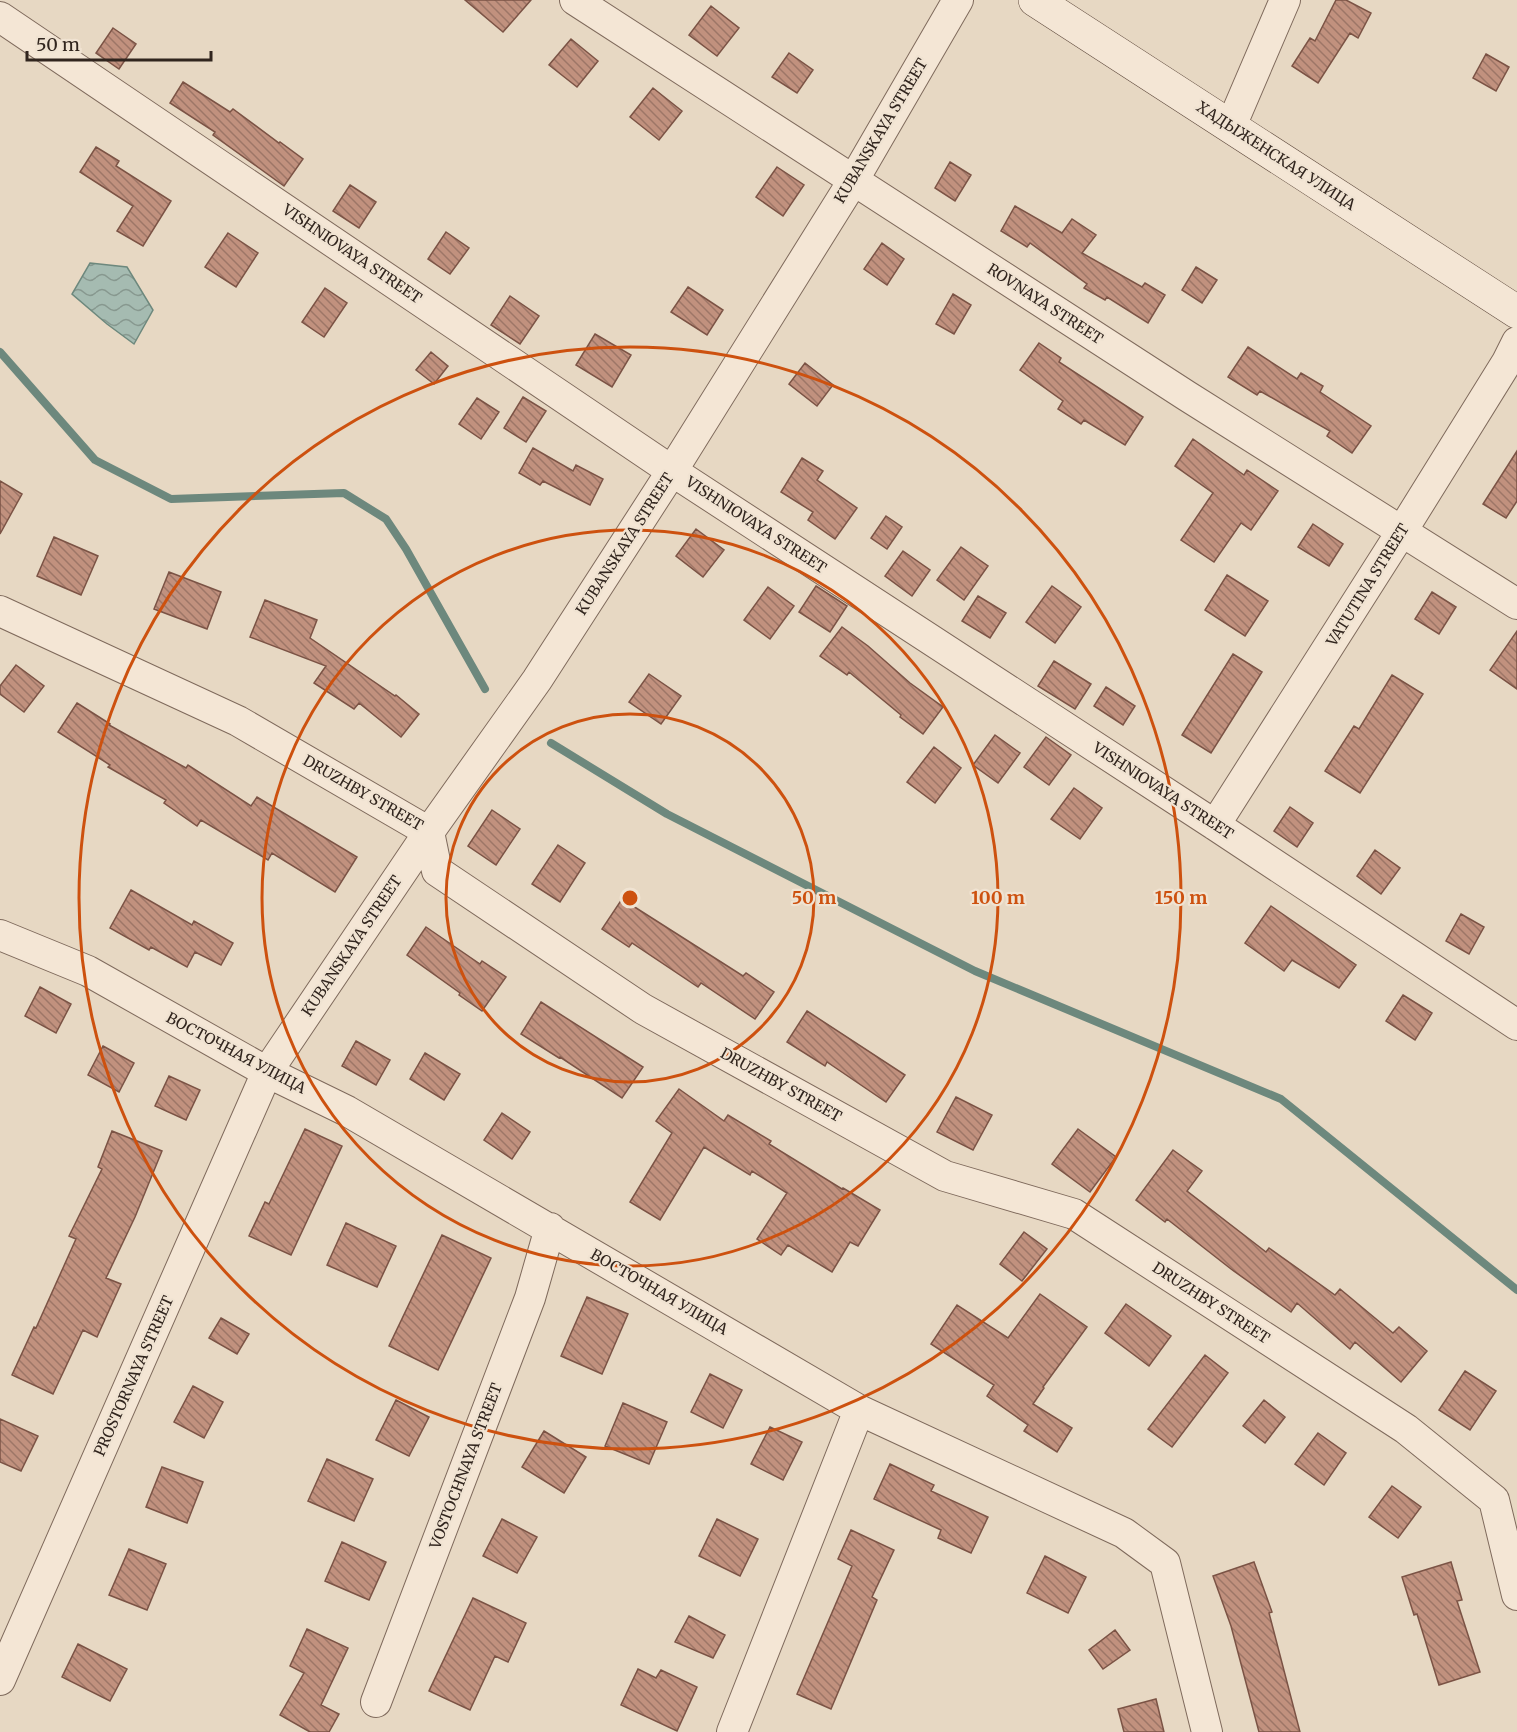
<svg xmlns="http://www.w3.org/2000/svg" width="1517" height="1732" viewBox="0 0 1517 1732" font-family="Merriweather,serif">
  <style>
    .water { fill: url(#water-waves); stroke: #6d887d; stroke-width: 1.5 }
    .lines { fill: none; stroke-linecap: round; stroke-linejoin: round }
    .stream { stroke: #6d887d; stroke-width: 8 }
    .building { fill: url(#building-back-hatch); stroke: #7b5345; stroke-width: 1.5 }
    .street-casing { stroke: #7f6a5c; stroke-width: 32 }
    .secondary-casing { stroke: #614c3f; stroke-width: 34 }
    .street { stroke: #f4e6d5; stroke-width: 30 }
    .secondary { stroke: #f4e6d5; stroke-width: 33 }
    .ring { fill: none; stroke: #cd510f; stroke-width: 3 }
    .labels { text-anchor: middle; stroke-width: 4.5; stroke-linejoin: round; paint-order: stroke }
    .street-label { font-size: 15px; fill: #31251e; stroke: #f0e3d2 }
    .centre { fill: #cd510f; stroke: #f0e3d2; stroke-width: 3 }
    .ring-label { font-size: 18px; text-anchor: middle; font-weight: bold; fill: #cd510f; stroke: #f0e3d2; stroke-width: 4.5; stroke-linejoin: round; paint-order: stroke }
  </style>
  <defs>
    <pattern id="water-waves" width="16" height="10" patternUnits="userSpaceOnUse" patternTransform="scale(1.5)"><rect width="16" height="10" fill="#a5bbb1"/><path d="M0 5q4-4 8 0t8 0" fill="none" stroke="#87988f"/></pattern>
    <pattern id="building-back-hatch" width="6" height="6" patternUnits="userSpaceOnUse" patternTransform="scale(1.5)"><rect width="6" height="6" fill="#c1917e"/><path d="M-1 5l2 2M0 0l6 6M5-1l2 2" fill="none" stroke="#9d7667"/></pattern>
  </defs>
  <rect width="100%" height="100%" fill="#e7d8c3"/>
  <path class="water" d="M 90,263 L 127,267 L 153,310 L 134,344 L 107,324 L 72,294 Z"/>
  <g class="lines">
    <path class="stream" d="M 0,352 L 95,460 L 171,499 L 344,493 L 386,519 L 406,549 L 485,689
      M 551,743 L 667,814 L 975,971 L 1281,1099 L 1517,1290"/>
  </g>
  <path class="building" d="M 465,0 L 531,0 L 503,32 Z
    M 1336,0 L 1346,0 L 1371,13 L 1358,38 L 1350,33 L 1318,83 L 1292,66 L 1310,38 L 1315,41 Z
    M 711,6 L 739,28 L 717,56 L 689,35 Z
    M 113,28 L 136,44 L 119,69 L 96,53 Z
    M 571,39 L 598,61 L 577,87 L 549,65 Z
    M 789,53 L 813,70 L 797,93 L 772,77 Z
    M 1486,54 L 1509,67 L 1496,91 L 1473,78 Z
    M 183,82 L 230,112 L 233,109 L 279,143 L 280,142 L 303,159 L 284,186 L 213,135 L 215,132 L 170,103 Z
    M 653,88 L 682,111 L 659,140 L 630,117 Z
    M 96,147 L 119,161 L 116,166 L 171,201 L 143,246 L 117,231 L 133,206 L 80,172 Z
    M 950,162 L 971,175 L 955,201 L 935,188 Z
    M 777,167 L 804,185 L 783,216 L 756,197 Z
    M 350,185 L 376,202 L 359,228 L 333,211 Z
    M 1015,206 L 1062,233 L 1072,219 L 1096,235 L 1082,253 L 1142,287 L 1145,283 L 1165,295 L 1148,323 L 1107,297 L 1105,300 L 1084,288 L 1087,284 L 1030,243 L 1027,247 L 1001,231 Z
    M 446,232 L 469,248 L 450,274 L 428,259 Z
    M 228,233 L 258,253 L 236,287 L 205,267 Z
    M 882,243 L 904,259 L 887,285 L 864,269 Z
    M 1196,267 L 1217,280 L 1202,303 L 1182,290 Z
    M 688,287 L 723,310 L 707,335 L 671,312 Z
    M 325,288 L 347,303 L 324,337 L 302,322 Z
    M 953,294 L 971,305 L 954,334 L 936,324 Z
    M 510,296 L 539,316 L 520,344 L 491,325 Z
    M 595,334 L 631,355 L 612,387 L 576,365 Z
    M 1039,343 L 1061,358 L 1059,362 L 1143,417 L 1125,445 L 1084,420 L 1081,424 L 1058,409 L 1063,401 L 1020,370 Z
    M 1248,347 L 1297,379 L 1301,373 L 1323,386 L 1320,392 L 1371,426 L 1352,453 L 1327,436 L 1330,431 L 1260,391 L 1257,395 L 1228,377 Z
    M 431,352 L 448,366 L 434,384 L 416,370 Z
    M 805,363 L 833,385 L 817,406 L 789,384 Z
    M 523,397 L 546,411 L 526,442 L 504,428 Z
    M 477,398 L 499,412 L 481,439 L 459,424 Z
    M 1193,439 L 1244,475 L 1247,470 L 1278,491 L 1251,530 L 1241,523 L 1214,562 L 1181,540 L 1213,493 L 1175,466 Z
    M 533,448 L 573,471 L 576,465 L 603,479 L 590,505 L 543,481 L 540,485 L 519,473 Z
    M 1517,451 L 1517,501 L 1506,518 L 1483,504 Z
    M 802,458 L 823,471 L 817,480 L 857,508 L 835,539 L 808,520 L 813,512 L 781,492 Z
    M 0,481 L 22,494 L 0,534 Z
    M 886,516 L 902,527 L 887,549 L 871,538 Z
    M 1313,524 L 1343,544 L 1329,566 L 1298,547 Z
    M 696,529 L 724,550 L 703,577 L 676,556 Z
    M 54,537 L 98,556 L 81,595 L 37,576 Z
    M 961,547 L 988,566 L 964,600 L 937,580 Z
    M 903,551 L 930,570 L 912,596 L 885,576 Z
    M 169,572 L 221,592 L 207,629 L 154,609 Z
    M 1227,575 L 1268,601 L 1245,636 L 1205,610 Z
    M 816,586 L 847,606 L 830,632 L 799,612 Z
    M 1052,586 L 1081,607 L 1055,643 L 1026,622 Z
    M 768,587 L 794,606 L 770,639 L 744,620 Z
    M 1432,592 L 1456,607 L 1439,634 L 1415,619 Z
    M 978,596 L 1006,613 L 990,638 L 962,621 Z
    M 265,600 L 317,620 L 310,638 L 395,696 L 396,695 L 419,714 L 401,737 L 359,703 L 354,709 L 314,683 L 326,666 L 250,637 Z
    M 842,627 L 868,646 L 910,683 L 943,707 L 923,734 L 900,717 L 901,715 L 849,672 L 847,675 L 820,656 Z
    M 1517,631 L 1517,689 L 1490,670 Z
    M 1233,654 L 1262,672 L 1211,753 L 1182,735 Z
    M 1054,661 L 1091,684 L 1075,709 L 1038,686 Z
    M 16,665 L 44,686 L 24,712 L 0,694 L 0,686 Z
    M 649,674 L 681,696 L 661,724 L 629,702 Z
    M 1392,675 L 1423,694 L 1360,793 L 1325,771 L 1354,726 L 1359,729 Z
    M 1106,687 L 1135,706 L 1123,725 L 1094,706 Z
    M 77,703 L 110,724 L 109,725 L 186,768 L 188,765 L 251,806 L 257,797 L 357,857 L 335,892 L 272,853 L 268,860 L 201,820 L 197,826 L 164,803 L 166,800 L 108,767 L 110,765 L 58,732 Z
    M 995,735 L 1020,753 L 998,783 L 973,765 Z
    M 1046,737 L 1071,755 L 1049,785 L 1024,767 Z
    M 934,747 L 961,768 L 935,803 L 907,782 Z
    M 1074,788 L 1102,808 L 1080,839 L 1051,819 Z
    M 1290,807 L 1313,823 L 1297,847 L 1274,831 Z
    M 492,810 L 520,829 L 496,865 L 468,846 Z
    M 558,845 L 585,863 L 560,902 L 532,884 Z
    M 1375,850 L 1400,868 L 1381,894 L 1357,876 Z
    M 131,890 L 192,925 L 194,921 L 233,943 L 221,965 L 195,952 L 187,967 L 151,947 L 149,950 L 110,928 Z
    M 622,899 L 743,976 L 746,973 L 774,992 L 755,1019 L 701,983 L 698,987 L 632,943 L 629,947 L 602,929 Z
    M 1271,906 L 1356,965 L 1339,988 L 1292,960 L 1284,971 L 1245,943 Z
    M 1461,914 L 1484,927 L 1469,954 L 1446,941 Z
    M 426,927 L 480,964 L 482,961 L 506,977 L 482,1011 L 459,995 L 460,993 L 407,955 Z
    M 40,987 L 71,1004 L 56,1033 L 25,1016 Z
    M 1403,995 L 1432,1013 L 1415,1040 L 1386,1021 Z
    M 541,1002 L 643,1067 L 622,1098 L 560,1057 L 559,1058 L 521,1034 Z
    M 807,1011 L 905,1075 L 886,1102 L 827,1062 L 825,1066 L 787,1042 Z
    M 356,1041 L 390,1060 L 376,1085 L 342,1066 Z
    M 103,1046 L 134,1063 L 119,1092 L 88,1075 Z
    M 425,1053 L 460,1074 L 444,1100 L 410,1079 Z
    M 169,1076 L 200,1090 L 186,1120 L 155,1106 Z
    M 679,1089 L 724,1121 L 728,1115 L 771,1141 L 769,1144 L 842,1189 L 843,1188 L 880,1210 L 858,1246 L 850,1242 L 832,1272 L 788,1245 L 781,1255 L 757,1239 L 787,1193 L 752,1171 L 750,1175 L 704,1147 L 660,1220 L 630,1202 L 672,1133 L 656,1121 Z
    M 956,1097 L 992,1115 L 973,1150 L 937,1132 Z
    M 502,1113 L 530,1132 L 512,1159 L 484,1140 Z
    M 305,1129 L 342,1146 L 291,1255 L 249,1236 L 265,1202 L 269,1204 Z
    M 1078,1129 L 1116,1157 L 1090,1192 L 1052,1164 Z
    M 112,1131 L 162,1151 L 135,1217 L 106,1278 L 121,1284 L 97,1337 L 83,1330 L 53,1394 L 12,1375 L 34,1327 L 36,1328 L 76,1239 L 69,1236 L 102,1169 L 98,1167 Z
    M 1173,1150 L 1202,1171 L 1187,1191 L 1266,1252 L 1269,1248 L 1335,1295 L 1340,1289 L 1393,1333 L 1399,1327 L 1427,1351 L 1401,1382 L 1355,1342 L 1350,1349 L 1297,1303 L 1291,1312 L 1231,1269 L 1167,1219 L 1165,1222 L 1136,1200 Z
    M 346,1223 L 396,1246 L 377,1287 L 327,1265 Z
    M 1024,1232 L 1047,1249 L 1022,1281 L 1000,1264 Z
    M 442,1235 L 491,1258 L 438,1370 L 389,1346 Z
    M 1040,1294 L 1087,1327 L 1043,1387 L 1044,1388 L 1033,1404 L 1072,1428 L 1057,1452 L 1024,1431 L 1028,1425 L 987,1396 L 994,1385 L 931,1344 L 957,1305 L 1008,1338 Z
    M 587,1297 L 628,1314 L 602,1374 L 561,1356 Z
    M 1126,1304 L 1171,1336 L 1149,1366 L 1105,1333 Z
    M 221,1318 L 249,1334 L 237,1354 L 209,1338 Z
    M 1205,1355 L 1228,1373 L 1172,1447 L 1148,1429 Z
    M 1465,1371 L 1496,1391 L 1470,1430 L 1439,1410 Z
    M 710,1374 L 742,1390 L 723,1428 L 691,1412 Z
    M 193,1386 L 223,1402 L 204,1438 L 174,1422 Z
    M 396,1400 L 429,1417 L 409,1456 L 376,1440 Z
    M 1264,1400 L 1285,1417 L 1265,1443 L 1243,1426 Z
    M 623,1403 L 667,1422 L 649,1464 L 605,1446 Z
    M 0,1419 L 38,1436 L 21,1471 L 0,1462 Z
    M 770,1427 L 802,1442 L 783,1480 L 751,1464 Z
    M 544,1431 L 586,1457 L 564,1493 L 522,1467 Z
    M 1318,1433 L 1346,1453 L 1324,1485 L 1295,1464 Z
    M 327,1459 L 373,1479 L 354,1521 L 308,1501 Z
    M 890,1464 L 934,1485 L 931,1491 L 988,1517 L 971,1553 L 938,1538 L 941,1530 L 874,1499 Z
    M 162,1467 L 203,1482 L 187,1523 L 146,1507 Z
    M 1392,1486 L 1421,1507 L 1398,1538 L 1369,1517 Z
    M 502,1519 L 537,1537 L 517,1573 L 483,1556 Z
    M 717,1519 L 758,1539 L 740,1576 L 699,1556 Z
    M 851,1530 L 894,1550 L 872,1597 L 877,1600 L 831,1709 L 797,1694 L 852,1566 L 838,1559 Z
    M 342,1542 L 386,1562 L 369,1600 L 325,1581 Z
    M 129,1549 L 166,1564 L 147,1610 L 109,1595 Z
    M 1045,1556 L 1086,1577 L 1068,1613 L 1027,1593 Z
    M 1254,1562 L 1272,1612 L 1269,1613 L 1300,1732 L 1259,1732 L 1231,1626 L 1213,1576 Z
    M 1451,1562 L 1462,1600 L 1457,1601 L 1480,1672 L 1439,1685 L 1417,1614 L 1414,1615 L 1402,1577 Z
    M 473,1598 L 526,1623 L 508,1662 L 495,1656 L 470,1710 L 429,1691 Z
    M 689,1616 L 725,1635 L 713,1658 L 675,1642 Z
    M 307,1629 L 348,1648 L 321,1705 L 339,1714 L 329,1732 L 310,1732 L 280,1715 L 304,1673 L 290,1666 Z
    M 1115,1630 L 1130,1650 L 1103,1669 L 1089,1650 Z
    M 78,1644 L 127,1669 L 110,1701 L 62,1677 Z
    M 638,1669 L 656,1678 L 661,1670 L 697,1687 L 677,1731 L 621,1705 Z
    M 1156,1699 L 1164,1732 L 1124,1732 L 1118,1709 Z"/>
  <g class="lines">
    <defs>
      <path id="street" d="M 575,0 L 1187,396 L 1517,604
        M 0,17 L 672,471 L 1215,825 L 1517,1025
        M 1231,126 L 1285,0
        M 0,611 L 238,721 L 429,832 L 437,871 L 643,1009 L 945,1176 L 1074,1214 L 1406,1429 L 1494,1500 L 1517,1595
        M 1215,825 L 1402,531 L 1507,362 L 1517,342
        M 0,935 L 88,971 L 267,1072 L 347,1111 L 859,1410 L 1124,1533 L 1165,1563 L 1207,1732
        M 0,1680 L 267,1072 L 429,832 L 537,680 L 672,471 L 853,181 L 958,0
        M 376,1702 L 530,1298 L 550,1228
        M 732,1732 L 859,1410"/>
      <path id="secondary" d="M 1035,0 L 1517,312"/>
    </defs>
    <use href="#street" class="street-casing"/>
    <use href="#secondary" class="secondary-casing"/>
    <use href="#street" class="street"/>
    <use href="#secondary" class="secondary"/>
  </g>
  <g class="ring">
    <circle cx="630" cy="898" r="184"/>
    <circle cx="630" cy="898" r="368"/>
    <circle cx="630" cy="898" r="551"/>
  </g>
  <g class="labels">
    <g class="street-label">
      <text transform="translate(881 131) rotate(-59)" y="5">KUBANSKAYA STREET</text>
      <text transform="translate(1276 156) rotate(33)" y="5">ХАДЫЖЕНСКАЯ УЛИЦА</text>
      <text transform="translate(352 254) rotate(34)" y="5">VISHNIOVAYA STREET</text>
      <text transform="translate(1045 304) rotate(33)" y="5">ROVNAYA STREET</text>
      <text transform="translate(756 525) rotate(33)" y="5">VISHNIOVAYA STREET</text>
      <text transform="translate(625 544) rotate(-57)" y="5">KUBANSKAYA STREET</text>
      <text transform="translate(1368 585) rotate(-58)" y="5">VATUTINA STREET</text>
      <text transform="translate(1163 791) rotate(33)" y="5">VISHNIOVAYA STREET</text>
      <text transform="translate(363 793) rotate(30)" y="5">DRUZHBY STREET</text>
      <text transform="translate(352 946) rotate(-56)" y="5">KUBANSKAYA STREET</text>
      <text transform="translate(236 1053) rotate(28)" y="5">ВОСТОЧНАЯ УЛИЦА</text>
      <text transform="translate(781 1085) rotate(29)" y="5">DRUZHBY STREET</text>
      <text transform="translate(659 1292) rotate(30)" y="5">ВОСТОЧНАЯ УЛИЦА</text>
      <text transform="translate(1211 1303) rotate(33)" y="5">DRUZHBY STREET</text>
      <text transform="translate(134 1376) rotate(-66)" y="5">PROSTORNAYA STREET</text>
      <text transform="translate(466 1466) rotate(-69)" y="5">VOSTOCHNAYA STREET</text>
    </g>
  </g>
  <circle cx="630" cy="898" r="9" class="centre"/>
  <g class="ring-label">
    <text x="814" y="904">50 m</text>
    <text x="998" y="904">100 m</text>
    <text x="1181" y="904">150 m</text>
  </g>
  <path d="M27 51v9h184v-9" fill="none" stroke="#31251e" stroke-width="3"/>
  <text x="36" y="51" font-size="18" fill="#31251e" stroke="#f0e3d2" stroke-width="4.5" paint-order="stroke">50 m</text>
</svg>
